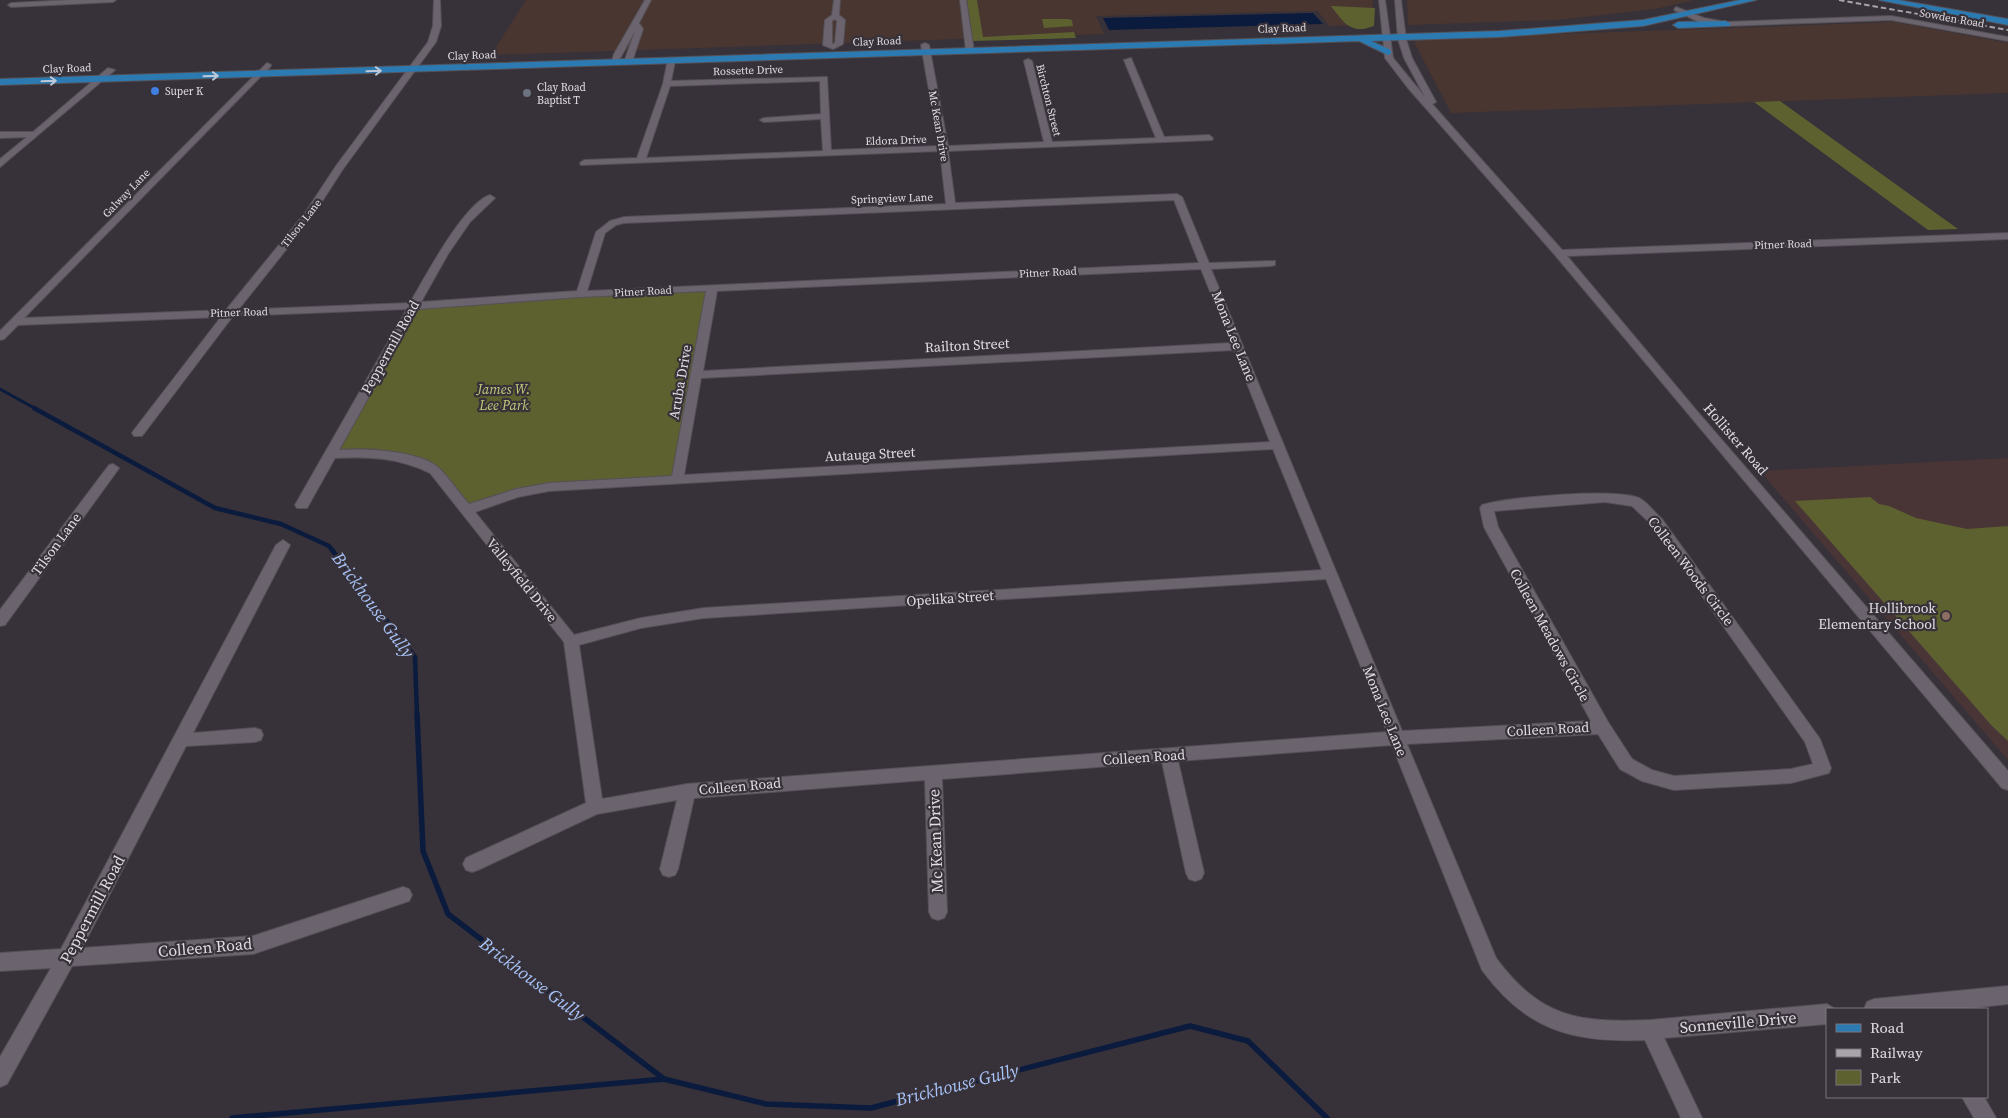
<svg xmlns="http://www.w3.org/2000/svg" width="2008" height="1118" viewBox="0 0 2008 1118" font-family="'Source Serif 4',serif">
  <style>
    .industrial { fill: #493630 }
    .education { fill: #493536 }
    .green { fill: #5d6130 }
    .water { fill: #0b1b3e }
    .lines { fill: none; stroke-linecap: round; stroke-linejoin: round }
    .stream-far2 { stroke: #0b1b3e; stroke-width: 3 }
    .stream-far1 { stroke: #0b1b3e; stroke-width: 4.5 }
    .stream { stroke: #0b1b3e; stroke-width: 5.5 }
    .minor-casing { stroke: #545056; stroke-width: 2 }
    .major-casing { stroke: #545056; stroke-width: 2 }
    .minor { fill: #6b646e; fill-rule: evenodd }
    .major { fill: #2c7ab2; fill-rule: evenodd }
    .rail { stroke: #a8a4aa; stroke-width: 2; stroke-dasharray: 5.5 3; stroke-linecap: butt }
    .oneway { stroke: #bcc8d8 }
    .shop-dot { fill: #3f7fe0; stroke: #373139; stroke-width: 2 }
    .worship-dot { fill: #6b7280; stroke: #373139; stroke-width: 2 }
    .education-dot { fill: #8d6e63; stroke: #373139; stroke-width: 2 }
    .labels { text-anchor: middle; stroke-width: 4.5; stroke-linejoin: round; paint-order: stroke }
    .far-street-label { font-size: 11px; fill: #e0dce1; stroke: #373139 }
    .far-poi-label { font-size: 11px; fill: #e0dce1; stroke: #373139; text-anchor: start }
    .street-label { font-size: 14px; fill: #e0dce1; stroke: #373139 }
    .park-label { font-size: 14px; font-style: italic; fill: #c4ca7c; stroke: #373139 }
    .poi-label { font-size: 14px; fill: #e0dce1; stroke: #373139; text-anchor: end }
    .near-street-label { font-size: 16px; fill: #e0dce1; stroke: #373139 }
    .near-water-label { font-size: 18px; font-style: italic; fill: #a7c3f7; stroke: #373139 }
  </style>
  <rect width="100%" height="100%" fill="#373139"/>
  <path class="industrial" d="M 526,0 L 1373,0 L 1371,25 L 1329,26 L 1318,11 L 1096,16 L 1104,34 L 491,55 Z
    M 1407,0 L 1694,0 L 1655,9 L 1557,20 L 1408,25 Z
    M 1895,22 L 2008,43 L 2008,93 L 1451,113 L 1414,42 L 1422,39 Z"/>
  <path class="education" d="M 2008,458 L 2008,760 L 1760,471 Z"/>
  <path class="green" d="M 967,0 L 977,0 L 983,37 L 1074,32 L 1076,38 L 973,41 Z
    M 1331,6 L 1375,8 L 1374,26 C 1351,35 1344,23 1331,6 Z
    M 1042,19 L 1068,19 L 1072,20 L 1073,26 L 1044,28 Z
    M 1780,101 L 1958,229 L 1928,230 L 1754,102 Z
    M 712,288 L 677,481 L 563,486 L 466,510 L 434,470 L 410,458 L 332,454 L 413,306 Z
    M 1870,497 L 1879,504 L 1889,506 L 1916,518 L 1967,529 L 2008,526 L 2008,741 L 1992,726 L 1795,501 Z"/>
  <path class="water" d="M 1313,13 L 1323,24 L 1109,30 L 1103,18 Z"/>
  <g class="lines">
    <path class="stream-far2" d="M 0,389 L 36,409"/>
    <path class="stream-far1" d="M 34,408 L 215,508 L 281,524 L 329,546 L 415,657 L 417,715"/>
    <path class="stream" d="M 417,714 L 423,851 L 448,914 L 664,1079 L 766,1104 L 871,1108 L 1190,1026 L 1248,1041 L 1327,1118
      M 232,1118 L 664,1079"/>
    <defs>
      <path id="minor" d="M 71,0 L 116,0 L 113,2 L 11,7 L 8,5 L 11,3 Z
        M 434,0 L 440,0 L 441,26 L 436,42 L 343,169 L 312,217 L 238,310 L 410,303 C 424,279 464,203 490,195 L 495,198 L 470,222 L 448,254 L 421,302 L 577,291 L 596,232 L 610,221 L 624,217 L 946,204 L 940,151 L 581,165 L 580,163 L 584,160 L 637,158 L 663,84 L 668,59 L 675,61 L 671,81 L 827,77 L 831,150 L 939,146 L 921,45 L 925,43 L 929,45 L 948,146 L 1044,142 L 1024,61 L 1028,59 L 1032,61 L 1052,142 L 1156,138 L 1124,60 L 1131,58 L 1164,137 L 1209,135 L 1213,138 L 1212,140 L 948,151 L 955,203 L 1177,194 L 1182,197 L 1209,263 L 1275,261 L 1275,265 L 1271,266 L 1211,269 L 1402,731 L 1591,721 L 1484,527 L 1480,508 L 1482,505 C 1510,497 1614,488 1639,498 C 1647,502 1655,513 1662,519 L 1820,739 L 1831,768 L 1829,773 L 1791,783 L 1674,790 L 1642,781 L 1620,769 L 1598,734 L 1407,744 L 1496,958 C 1541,1018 1578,1023 1650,1020 L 1827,1004 L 1835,1009 L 1827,1009 L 1827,1024 L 1664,1038 L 1702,1118 L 1681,1118 L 1645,1040 C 1572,1043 1526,1030 1482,970 L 1392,745 L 1178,761 L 1204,873 L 1201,879 L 1195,881 L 1189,879 L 1186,873 L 1162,762 L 942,779 L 947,912 L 944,918 L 938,920 L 932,918 L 929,912 L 925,780 L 694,798 L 678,869 L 675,875 L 669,877 L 663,875 L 660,869 L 677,800 L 597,814 L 478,870 L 472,872 L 466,870 L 463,864 L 466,858 L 586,803 L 564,642 L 430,473 C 399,458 368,456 335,458 L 307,508 L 297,508 L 295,505 L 407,309 L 233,316 L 142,436 L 134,436 L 132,433 L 134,430 L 221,317 L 18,325 L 4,339 L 0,340 L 0,331 L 267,63 L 271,65 L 270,67 L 24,318 L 226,310 L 305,213 L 336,166 L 428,42 L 433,26 ZM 820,81 L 821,114 L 764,118 L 760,120 L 764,122 L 821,119 L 823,151 L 646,158 L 670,86 ZM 1174,200 L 1199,263 L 587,291 L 605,233 L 616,225 L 624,223 ZM 1201,269 L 1231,343 L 703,371 L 717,291 ZM 706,291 L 672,476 L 549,483 L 516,489 L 469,504 C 459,493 450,479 440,469 C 421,450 365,448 339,450 L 418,309 L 581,297 ZM 1234,350 L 1270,442 L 684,475 L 701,378 ZM 1273,449 L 1322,570 L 704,608 L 641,618 L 574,635 L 475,512 L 518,497 L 549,491 ZM 1605,502 L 1632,506 L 1652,525 L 1805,742 L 1813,764 L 1791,769 L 1674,776 L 1652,770 L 1632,759 L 1608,722 L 1498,527 L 1494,511 ZM 1326,579 L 1387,732 L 687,784 L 602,799 L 579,645 L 641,628 L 704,618 Z
        M 645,0 L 651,0 L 639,23 L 643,29 L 632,62 L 628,64 L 624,62 L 635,31 L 617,64 L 611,64 L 614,54 Z
        M 834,0 L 840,0 L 839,15 L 845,20 L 843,44 L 833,49 L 823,45 L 825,20 L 832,15 ZM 835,19 L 837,21 L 835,43 L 832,44 L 832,21 Z
        M 960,0 L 966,0 L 974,51 L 970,53 L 966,51 Z
        M 1379,0 L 1385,0 L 1393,58 L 1425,97 L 1404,58 L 1398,39 L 1395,0 L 1401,0 L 1406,39 L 1412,58 L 1436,102 L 1432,104 L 1562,250 L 2008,233 L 2008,239 L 1567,256 L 1696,410 L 2008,771 L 2008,790 L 2002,788 L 1555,255 L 1408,88 L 1385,58 Z
        M 1676,7 L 1704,18 L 1726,22 L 1891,16 L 2008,37 L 2008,41 L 1891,20 L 1726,26 L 1699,22 L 1674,10 Z
        M 108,68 L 115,70 L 0,167 L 0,159 L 27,137 L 0,138 L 0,132 L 33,132 Z
        M 113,464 L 119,468 L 117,471 L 5,625 L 0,626 L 0,610 L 109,465 Z
        M 283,540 L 290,545 L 193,733 L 255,728 L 261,730 L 263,735 L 261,740 L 255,742 L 186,746 L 82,948 L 253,936 L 403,887 L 409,889 L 412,895 L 409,901 L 253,954 L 72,966 L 7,1084 L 0,1087 L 0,1057 L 51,968 L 0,971 L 0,953 L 61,949 L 276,545 Z
        M 2008,986 L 2008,1004 L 1962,1009 L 1864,1009 L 1867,1002 L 1874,999 Z
        M 1962,1097 L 1984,1097 L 1996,1118 L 1974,1118 Z"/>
      <path id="major" d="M 1740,0 L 1756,0 L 1643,26 L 1500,37 L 1371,41 L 1391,50 L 1391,54 L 1388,55 L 1359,41 L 0,85 L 0,79 L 1500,31 L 1643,20 Z
        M 1879,0 L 1898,0 L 2008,19 L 2008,25 Z
        M 1726,21 L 1731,24 L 1729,26 L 1678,28 L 1673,25 L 1678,22 Z"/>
    </defs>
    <use href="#minor" class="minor-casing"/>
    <use href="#major" class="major-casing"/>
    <use href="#minor" class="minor"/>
    <use href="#major" class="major"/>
    <path class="rail" d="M 1839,0 L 2008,30"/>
  </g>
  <defs><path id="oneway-shaft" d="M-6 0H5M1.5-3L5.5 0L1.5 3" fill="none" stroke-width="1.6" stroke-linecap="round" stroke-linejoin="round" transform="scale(1.25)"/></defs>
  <g class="oneway">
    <use href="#oneway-shaft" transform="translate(374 71) rotate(-2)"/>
    <use href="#oneway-shaft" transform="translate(211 76) rotate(-2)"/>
    <use href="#oneway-shaft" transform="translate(49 81) rotate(-2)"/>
  </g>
  <circle class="shop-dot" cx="155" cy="91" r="5"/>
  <circle class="worship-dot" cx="527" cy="93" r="5"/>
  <circle class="education-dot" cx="1946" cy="616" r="5"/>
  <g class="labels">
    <g class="far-street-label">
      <text transform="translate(1952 18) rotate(10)" y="4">Sowden Road</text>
      <text transform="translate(1282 28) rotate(-2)" y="4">Clay Road</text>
      <text transform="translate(877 41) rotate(-2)" y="4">Clay Road</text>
      <text transform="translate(472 55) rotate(-2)" y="4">Clay Road</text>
      <text transform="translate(67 68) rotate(-2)" y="4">Clay Road</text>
      <text transform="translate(748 70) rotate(-2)" y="4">Rossette Drive</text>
      <text transform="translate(1049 100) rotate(76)" y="4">Birchton Street</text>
      <text transform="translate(939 126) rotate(80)" y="4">Mc Kean Drive</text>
      <text transform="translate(896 140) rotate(-2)" y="4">Eldora Drive</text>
      <text transform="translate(126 193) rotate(-46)" y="4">Galway Lane</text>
      <text transform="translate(892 198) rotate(-2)" y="4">Springview Lane</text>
      <text transform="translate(301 223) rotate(-52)" y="4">Tilson Lane</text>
      <text transform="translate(1783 244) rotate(-2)" y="4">Pitner Road</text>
      <text transform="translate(1048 272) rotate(-3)" y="4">Pitner Road</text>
      <text transform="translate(643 291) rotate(-3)" y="4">Pitner Road</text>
      <text transform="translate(239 312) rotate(-2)" y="4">Pitner Road</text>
    </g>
    <g class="far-poi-label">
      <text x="537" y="91">Clay Road<tspan x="537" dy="13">Baptist T</tspan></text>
      <text x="165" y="95">Super K</text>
    </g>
    <g class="street-label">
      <text transform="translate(1234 336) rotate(68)" y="5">Mona Lee Lane</text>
      <text transform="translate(967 345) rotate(-3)" y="5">Railton Street</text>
      <text transform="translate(390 347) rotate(-61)" y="5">Peppermill Road</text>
      <text transform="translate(680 382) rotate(-80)" y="5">Aruba Drive</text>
      <text transform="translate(1736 439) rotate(49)" y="5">Hollister Road</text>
      <text transform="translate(870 454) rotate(-3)" y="5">Autauga Street</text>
      <text transform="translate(56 544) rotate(-54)" y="5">Tilson Lane</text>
      <text transform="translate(1691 571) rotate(53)" y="5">Colleen Woods Circle</text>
      <text transform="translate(522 580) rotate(51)" y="5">Valleyfield Drive</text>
      <text transform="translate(950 598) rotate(-4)" y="5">Opelika Street</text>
      <text transform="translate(1550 635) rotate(61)" y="5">Colleen Meadows Circle</text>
      <text transform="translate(1385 711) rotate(68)" y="5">Mona Lee Lane</text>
      <text transform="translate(1548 729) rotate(-3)" y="5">Colleen Road</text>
      <text transform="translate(1144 757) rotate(-4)" y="5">Colleen Road</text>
      <text transform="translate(740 786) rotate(-5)" y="5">Colleen Road</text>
    </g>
    <g class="park-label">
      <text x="504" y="394">James W.<tspan x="504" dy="16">Lee Park</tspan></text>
    </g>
    <g class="poi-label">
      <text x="1936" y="613">Hollibrook<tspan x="1936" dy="16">Elementary School</tspan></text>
    </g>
    <g class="near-street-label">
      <text transform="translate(935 841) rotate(-92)" y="6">Mc Kean Drive</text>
      <text transform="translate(92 909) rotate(-62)" y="6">Peppermill Road</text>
      <text transform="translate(205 947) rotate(-5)" y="6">Colleen Road</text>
      <text transform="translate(1738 1022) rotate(-5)" y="6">Sonneville Drive</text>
    </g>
    <g class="near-water-label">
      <text transform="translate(373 605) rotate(54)" y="6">Brickhouse Gully</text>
      <text transform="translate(532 979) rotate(37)" y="6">Brickhouse Gully</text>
      <text transform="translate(957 1085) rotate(-14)" y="6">Brickhouse Gully</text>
    </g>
  </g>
  <rect x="1826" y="1008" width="162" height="90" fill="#373139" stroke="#7b757c"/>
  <rect x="1836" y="1024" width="25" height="8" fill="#2c7ab2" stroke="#7b757c"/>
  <text x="1870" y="1033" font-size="15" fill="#e0dce1">Road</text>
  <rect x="1836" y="1049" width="25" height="8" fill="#a8a4aa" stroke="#7b757c"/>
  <text x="1870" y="1058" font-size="15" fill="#e0dce1">Railway</text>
  <rect x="1836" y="1070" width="25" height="15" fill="#5d6130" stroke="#7b757c"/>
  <text x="1870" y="1083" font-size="15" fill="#e0dce1">Park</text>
</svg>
